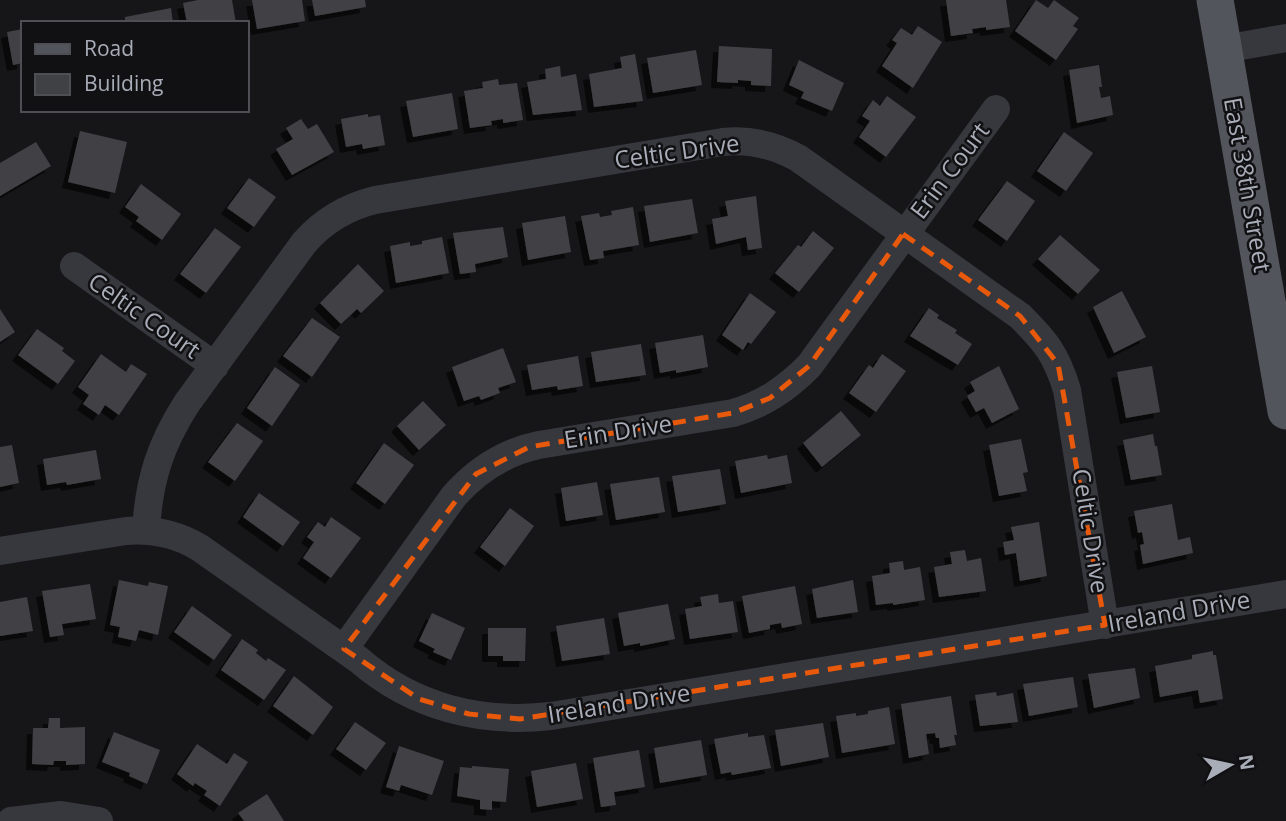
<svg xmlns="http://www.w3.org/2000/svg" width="1286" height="821" viewBox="0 0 1286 821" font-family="'Open Sans',sans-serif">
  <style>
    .building { fill: #404145; filter: url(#shadow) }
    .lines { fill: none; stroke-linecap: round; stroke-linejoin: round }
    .minor { stroke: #37383d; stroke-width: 28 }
    .major { stroke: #53555c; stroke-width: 37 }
    .marked { fill: none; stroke: #e8590c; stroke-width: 5; stroke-dasharray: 14 9; stroke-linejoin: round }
    .labels { text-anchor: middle; stroke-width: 5; stroke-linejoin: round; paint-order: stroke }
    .street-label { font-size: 24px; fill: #a8adb8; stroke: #111113 }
  </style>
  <defs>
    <filter id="shadow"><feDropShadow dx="-6" dy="6" stdDeviation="0" flood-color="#0009"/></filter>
  </defs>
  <rect width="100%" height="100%" fill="#161618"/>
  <path class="building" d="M 198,0 L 232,0 L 236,23 L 187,23 L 183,3 Z
    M 252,0 L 302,0 L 305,21 L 257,29 Z
    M 312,0 L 365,0 L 366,7 L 315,16 Z
    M 946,0 L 1006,0 L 1010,27 L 986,30 L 986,27 L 972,29 L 973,33 L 951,36 Z
    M 1036,0 L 1048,8 L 1054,0 L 1079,18 L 1073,26 L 1078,29 L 1056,60 L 1015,31 Z
    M 171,8 L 173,23 L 125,23 L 125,17 Z
    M 918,26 L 942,42 L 913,88 L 882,66 L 897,43 L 892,40 L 901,28 L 912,35 Z
    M 23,29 L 23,63 L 13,65 L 7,32 Z
    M 719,46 L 772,49 L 771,86 L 751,85 L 751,81 L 738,80 L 738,83 L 717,82 Z
    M 696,50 L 702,85 L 653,93 L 647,58 Z
    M 635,54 L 643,101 L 594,107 L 589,74 L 622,68 L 620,57 Z
    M 799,60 L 844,83 L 832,111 L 801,98 L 804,92 L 789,85 Z
    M 1099,65 L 1102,87 L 1099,87 L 1101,98 L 1110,96 L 1113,115 L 1077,123 L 1069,70 Z
    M 560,66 L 561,77 L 576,74 L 582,110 L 533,115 L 527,82 L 546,79 L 545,69 Z
    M 498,79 L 499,85 L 517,83 L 523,120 L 503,123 L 503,119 L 491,121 L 492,125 L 470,128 L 464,91 L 483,88 L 482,82 Z
    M 452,93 L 458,129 L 413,137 L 406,101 Z
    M 887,96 L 916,117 L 886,157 L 859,137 L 870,121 L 862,116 L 873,100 L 880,106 Z
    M 368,114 L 368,117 L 380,115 L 385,145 L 363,149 L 362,144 L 346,147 L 341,119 Z
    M 301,119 L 308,129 L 317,124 L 334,152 L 292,175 L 276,149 L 293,139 L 286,128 Z
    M 80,131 L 127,142 L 115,193 L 68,182 Z
    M 1064,132 L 1093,153 L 1066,191 L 1037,171 Z
    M 36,142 L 51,166 L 0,196 L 0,163 Z
    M 249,178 L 276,197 L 254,227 L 227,208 Z
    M 1007,181 L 1035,201 L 1007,241 L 978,220 Z
    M 141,184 L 181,214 L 162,240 L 136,221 L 139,217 L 125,207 Z
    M 756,196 L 762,248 L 748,250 L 746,237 L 716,244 L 712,219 L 728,216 L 725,201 Z
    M 692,199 L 698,233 L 650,242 L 644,206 Z
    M 633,207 L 639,245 L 603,251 L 604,258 L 590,260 L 581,216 L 599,213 L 600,217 L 612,215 L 611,211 Z
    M 565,216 L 571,252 L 528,260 L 522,223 Z
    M 503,227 L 508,257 L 475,264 L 476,272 L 460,274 L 453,233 Z
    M 215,228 L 241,247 L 206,293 L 180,274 Z
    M 813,231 L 834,248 L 799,292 L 775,273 L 798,245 L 801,247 Z
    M 1060,235 L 1100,270 L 1078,294 L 1038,259 Z
    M 442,237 L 449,273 L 396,283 L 390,246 L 410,242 L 410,246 L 422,244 L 422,241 Z
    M 358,264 L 384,291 L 361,313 L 357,309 L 341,324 L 320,303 Z
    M 1122,291 L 1146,337 L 1114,353 L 1093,307 Z
    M 750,293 L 776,312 L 751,344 L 748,342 L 743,350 L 722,335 Z
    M 929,308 L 939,315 L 937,318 L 957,330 L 955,333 L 972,344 L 958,365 L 910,336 Z
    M 0,309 L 15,332 L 0,342 Z
    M 312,318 L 340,337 L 312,377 L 283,356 Z
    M 37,329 L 64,348 L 62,351 L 75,361 L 58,384 L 18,355 Z
    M 703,335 L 708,367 L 676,373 L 676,370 L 660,373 L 655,343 Z
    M 641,344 L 646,375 L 596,382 L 591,352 Z
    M 503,348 L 516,382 L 498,388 L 500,393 L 481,400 L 479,396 L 464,401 L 452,367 Z
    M 101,354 L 126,372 L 131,364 L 147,374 L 119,415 L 105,405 L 99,415 L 83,404 L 89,395 L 78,387 Z
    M 882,354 L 906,371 L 876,412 L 849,393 L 869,365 L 873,368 Z
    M 578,356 L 583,386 L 558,390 L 557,386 L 532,390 L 527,365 Z
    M 999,366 L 1019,409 L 992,423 L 984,408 L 976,412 L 967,396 L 975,391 L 970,382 Z
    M 1152,366 L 1160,412 L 1126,418 L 1117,372 Z
    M 275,367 L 300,385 L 272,426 L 247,408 Z
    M 423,401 L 446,425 L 419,450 L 397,426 Z
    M 841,411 L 861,435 L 822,467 L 803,443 Z
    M 237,423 L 263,441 L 235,481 L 208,462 Z
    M 1153,434 L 1155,446 L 1157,446 L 1162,475 L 1131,480 L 1123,440 Z
    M 1021,439 L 1028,472 L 1023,473 L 1027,491 L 999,496 L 989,445 Z
    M 384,443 L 414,465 L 385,504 L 356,483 Z
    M 12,445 L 19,483 L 0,487 L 0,447 Z
    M 96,450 L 101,479 L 67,485 L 66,482 L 47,485 L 43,459 Z
    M 767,455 L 768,459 L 787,455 L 792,483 L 741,493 L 735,461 Z
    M 720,469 L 726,504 L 678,512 L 672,476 Z
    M 659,477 L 665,512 L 616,520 L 610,484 Z
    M 597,482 L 603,515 L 566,521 L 561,488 Z
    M 259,493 L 300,522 L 283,546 L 243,517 Z
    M 1172,504 L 1178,540 L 1190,537 L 1193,553 L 1143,564 L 1140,545 L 1144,544 L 1142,532 L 1138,533 L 1134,511 Z
    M 510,508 L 534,526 L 505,566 L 480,547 Z
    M 331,517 L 361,538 L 331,578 L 303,558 L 314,542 L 307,537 L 318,522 L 325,527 Z
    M 1039,522 L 1047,576 L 1020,581 L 1016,553 L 1005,555 L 1003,542 L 1014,540 L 1011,527 Z
    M 965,550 L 967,561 L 981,558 L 986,591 L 939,597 L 934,567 L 952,564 L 950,552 Z
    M 903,561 L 904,570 L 920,567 L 925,600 L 893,605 L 893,603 L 876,605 L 872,576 L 890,573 L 889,563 Z
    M 119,580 L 148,586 L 149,582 L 168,586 L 158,635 L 139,630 L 136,641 L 118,637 L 120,627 L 110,625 Z
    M 853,580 L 858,612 L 817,618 L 812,589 Z
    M 90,584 L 96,619 L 62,624 L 64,635 L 50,637 L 42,591 Z
    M 795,586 L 802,624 L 782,628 L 781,623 L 770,625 L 770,629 L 749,633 L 742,596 Z
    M 718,594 L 719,603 L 733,601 L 738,632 L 690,639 L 685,609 L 702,606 L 700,597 Z
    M 27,597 L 33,631 L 0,636 L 0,602 Z
    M 668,604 L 675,639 L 640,646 L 640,643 L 624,646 L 618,613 Z
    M 192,606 L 232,635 L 214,660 L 174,632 Z
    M 432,613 L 465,628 L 451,660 L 433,652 L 435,649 L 419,641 Z
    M 604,618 L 610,654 L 562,661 L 556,626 Z
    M 488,628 L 526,628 L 525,661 L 503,661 L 503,656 L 488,656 Z
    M 242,639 L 258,650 L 256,653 L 266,661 L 268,658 L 286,670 L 264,700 L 221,670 Z
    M 1213,651 L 1213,655 L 1216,655 L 1223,699 L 1200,703 L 1198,690 L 1160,697 L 1155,666 L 1192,659 L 1192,655 Z
    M 1135,668 L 1140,698 L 1094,708 L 1088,674 Z
    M 294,676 L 333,707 L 313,735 L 273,706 Z
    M 1073,677 L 1078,707 L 1029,716 L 1023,684 Z
    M 996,692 L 997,696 L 1013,693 L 1018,722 L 980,726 L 975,695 Z
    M 951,696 L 957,735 L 954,735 L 956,745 L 940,748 L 939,738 L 936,738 L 935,733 L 926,734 L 929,754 L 909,758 L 901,704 Z
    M 889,707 L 895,744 L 842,753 L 836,716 L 856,713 L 856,716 L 868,714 L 868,711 Z
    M 49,718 L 60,718 L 60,728 L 85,727 L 85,764 L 66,765 L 66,761 L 54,761 L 53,765 L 32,764 L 33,728 L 48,728 Z
    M 355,722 L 386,743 L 366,770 L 336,749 Z
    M 823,723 L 829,757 L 781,766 L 775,730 Z
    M 114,732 L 160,750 L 147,784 L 129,776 L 130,773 L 102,762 Z
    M 748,733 L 748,737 L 764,735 L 771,768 L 732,775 L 731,772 L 721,774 L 714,739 Z
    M 701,740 L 707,775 L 660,783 L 654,748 Z
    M 197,744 L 227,764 L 234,753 L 248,762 L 220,806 L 204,795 L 207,791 L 195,783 L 193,786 L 177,774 Z
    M 399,746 L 444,761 L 432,795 L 401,785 L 399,791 L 386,787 Z
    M 639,750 L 645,787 L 614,792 L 616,805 L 601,807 L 593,758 Z
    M 576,763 L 583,799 L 537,807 L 531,771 Z
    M 472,766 L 509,769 L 506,802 L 492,801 L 492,810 L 480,809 L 480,800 L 457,796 L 460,767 L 472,768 Z
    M 267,794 L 284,821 L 244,821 L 238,813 Z"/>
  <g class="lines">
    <path class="minor" d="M 1224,49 L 1286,38
      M 74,266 L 215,366
      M 146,530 C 149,480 160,445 187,403 L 304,243 C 323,221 347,207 375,200 L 723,142 C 750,139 774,145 798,158 L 1020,316 C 1046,342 1056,354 1067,390 L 1105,625
      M 0,551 L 126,531 C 153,529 177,534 200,548 L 359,660 C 413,707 481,724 551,716 L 1286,594
      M 344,649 L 454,496 C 477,470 505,452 539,445 L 733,413 C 764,404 786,389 809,366 L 996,109
      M 11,821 L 61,815 L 99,821"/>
    <path class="major" d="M 1215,0 L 1286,411"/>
  </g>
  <path class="marked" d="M 903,234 L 1020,316 L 1058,364 L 1105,625 L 520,719 L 469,714 L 419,699 L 344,649 L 476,474 L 529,447 L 733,413 L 770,398 L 809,366 Z"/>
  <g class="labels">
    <g class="street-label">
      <text transform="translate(677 152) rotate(-8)" y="8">Celtic Drive</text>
      <text transform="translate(950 171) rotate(-53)" y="8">Erin Court</text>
      <text transform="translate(1247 185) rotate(80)" y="8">East 38th Street</text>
      <text transform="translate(144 316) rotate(35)" y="8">Celtic Court</text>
      <text transform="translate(618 432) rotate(-9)" y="8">Erin Drive</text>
      <text transform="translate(1090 531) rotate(81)" y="8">Celtic Drive</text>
      <text transform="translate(1179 612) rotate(-10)" y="8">Ireland Drive</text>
      <text transform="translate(619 704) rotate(-9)" y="8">Ireland Drive</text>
    </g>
  </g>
  <rect x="21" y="21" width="228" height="91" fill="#111113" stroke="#4d4f55" stroke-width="2"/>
  <rect x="35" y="44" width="35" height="10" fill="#53555c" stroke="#4d4f55" stroke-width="2"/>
  <text x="84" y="56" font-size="21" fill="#a8adb8">Road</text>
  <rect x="35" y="74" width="35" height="21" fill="#404145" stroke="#4d4f55" stroke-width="2"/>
  <text x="84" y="91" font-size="21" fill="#a8adb8">Building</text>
  <g transform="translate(1230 765) rotate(81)" stroke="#111113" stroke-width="5" paint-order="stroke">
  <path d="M0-5L12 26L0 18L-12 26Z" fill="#a8adb8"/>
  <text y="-10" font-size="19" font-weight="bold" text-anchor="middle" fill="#a8adb8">N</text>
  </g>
</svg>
